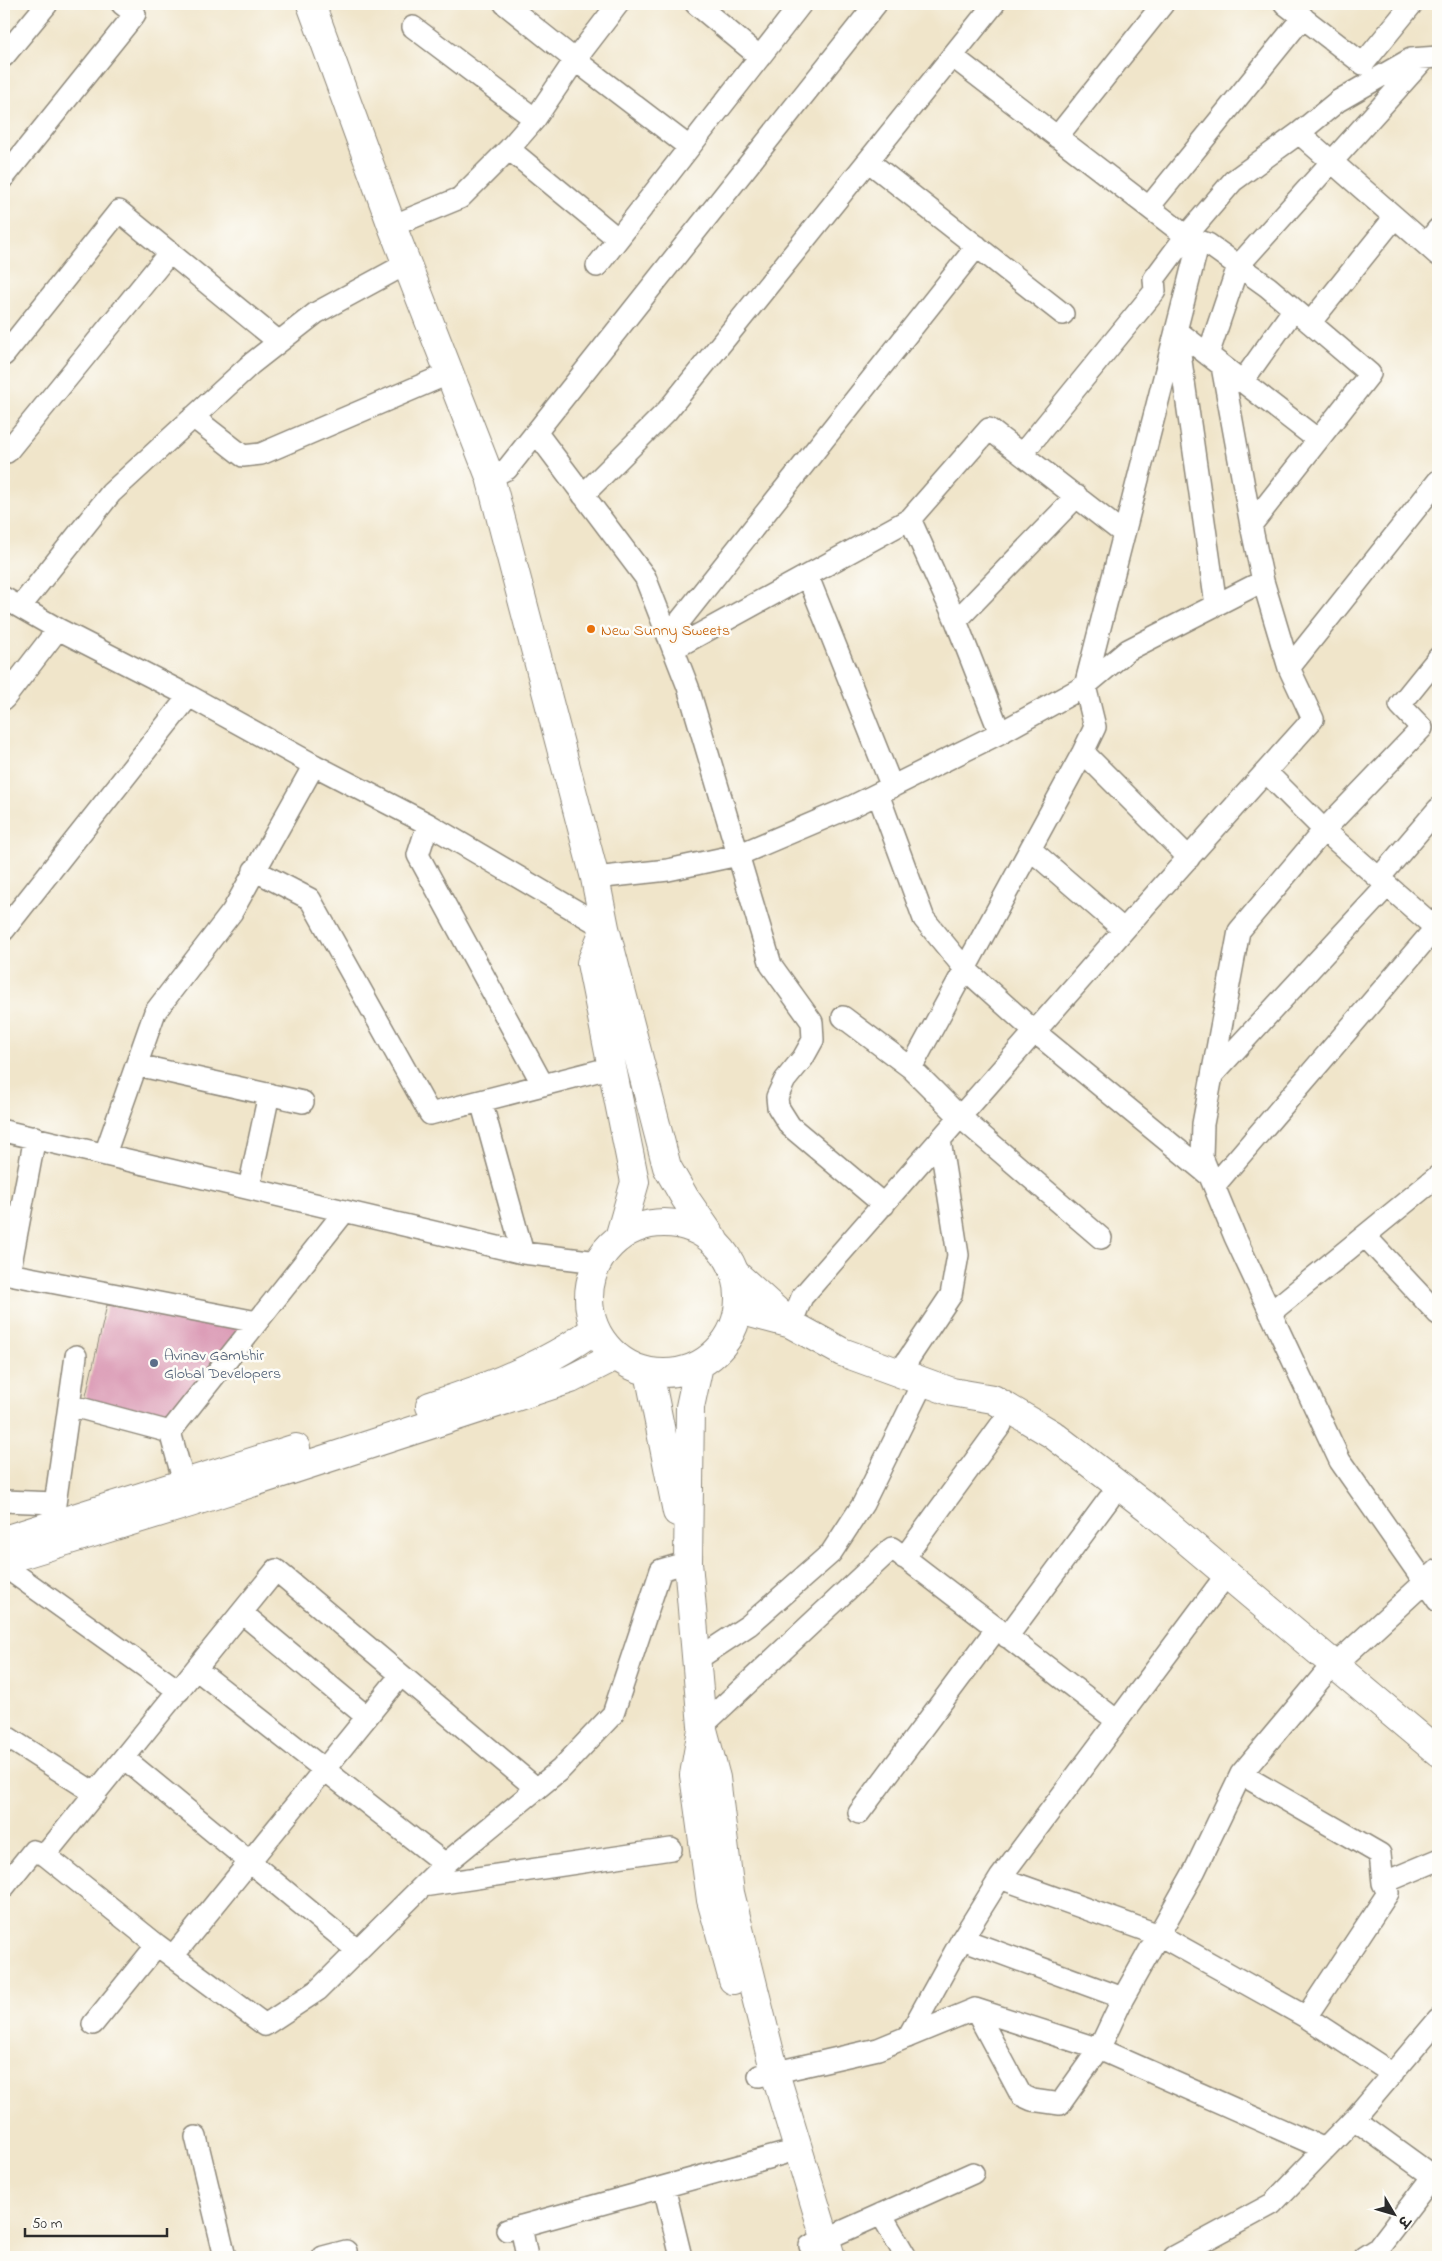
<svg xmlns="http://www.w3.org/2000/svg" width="1442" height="2261" viewBox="0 0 1442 2261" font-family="'Indie Flower','Playpen Sans Deva',sans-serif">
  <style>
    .building { fill: #db9bb6 }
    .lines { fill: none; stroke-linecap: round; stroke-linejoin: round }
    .street-casing { stroke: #8e887a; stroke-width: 24 }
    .secondary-casing { stroke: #8e887a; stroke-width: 30 }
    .primary-casing { stroke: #8e887a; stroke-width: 30 }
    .street { stroke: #fff; stroke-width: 21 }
    .secondary { stroke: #fff; stroke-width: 28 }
    .primary { stroke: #fff; stroke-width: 28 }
    .food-dot { fill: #e8710a; stroke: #fdfcf7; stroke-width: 2 }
    .service-dot { fill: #5c6f8a; stroke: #fdfcf7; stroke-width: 2 }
    .labels { text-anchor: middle; stroke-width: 5; stroke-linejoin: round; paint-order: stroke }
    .food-label { font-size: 16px; fill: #c56008; stroke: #fdfcf7; text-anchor: start }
    .service-label { font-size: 16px; fill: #4e5e75; stroke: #fdfcf7; text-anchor: start }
  </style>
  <rect width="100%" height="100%" fill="#fdfcf7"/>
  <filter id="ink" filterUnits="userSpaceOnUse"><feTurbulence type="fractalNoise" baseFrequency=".02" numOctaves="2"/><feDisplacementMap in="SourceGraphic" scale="10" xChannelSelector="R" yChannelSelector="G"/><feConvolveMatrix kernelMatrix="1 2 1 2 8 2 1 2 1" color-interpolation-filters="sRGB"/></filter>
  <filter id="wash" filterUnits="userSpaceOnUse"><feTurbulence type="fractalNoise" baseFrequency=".0096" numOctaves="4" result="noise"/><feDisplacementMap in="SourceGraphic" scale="20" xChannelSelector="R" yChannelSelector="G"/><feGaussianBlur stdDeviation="1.12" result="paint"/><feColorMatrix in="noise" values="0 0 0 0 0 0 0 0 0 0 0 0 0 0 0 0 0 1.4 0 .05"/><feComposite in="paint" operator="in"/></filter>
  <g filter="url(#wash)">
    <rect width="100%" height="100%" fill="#f0e5ca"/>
    <g id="blocks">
      <path class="building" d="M 107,1305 L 243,1326 L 169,1421 L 85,1400 Z"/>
    </g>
  </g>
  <g filter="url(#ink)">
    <use href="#blocks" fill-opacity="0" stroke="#8e887a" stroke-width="1"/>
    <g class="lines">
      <defs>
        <path id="street" d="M 505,4 L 575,60 L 689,147
          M 696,4 L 760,57
          M 1285,4 L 1363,64 L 1412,4
          M 413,27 L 535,119
          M 4,56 L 47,4
          M 1299,133 L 1438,255
          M 1057,137 L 1163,4
          M 509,149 L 618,239
          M 868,161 L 1063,314
          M 4,177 L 135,14 L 122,4
          M 1149,207 L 1303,17
          M 392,226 L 460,198 L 509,149 L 535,119 L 575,60 L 618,4
          M 1426,244 L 1438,229
          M 597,266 L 801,4
          M 1310,323 L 1395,217
          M 1176,330 L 1318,440
          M 1178,340 L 1216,605
          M 4,355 L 119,211 L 279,342
          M 1208,355 L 1238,266 L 1425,58
          M 1222,366 L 1251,525
          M 1242,382 L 1294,309
          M 193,417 L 243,456 L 261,454 L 450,373
          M 536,432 L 645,577 L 688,687 L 771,965 L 812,1022 L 813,1040 L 803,1058 L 785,1080 L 777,1097 L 778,1107 L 790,1126 L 884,1205
          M 4,449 L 7,452 L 170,252
          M 1022,454 L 1155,291 L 1154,279 L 1186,236 L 1233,181 L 1299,133 L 1338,101 L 1411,59 L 1438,57
          M 490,477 L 507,469 L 876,4
          M 583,495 L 667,411 L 994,4
          M 910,519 L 956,621 L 1000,733
          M 808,577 L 892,787
          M 4,598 L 58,629 L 189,696 L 314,765 L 428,824 L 605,928
          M 20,607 L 111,493 L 251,364 L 316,313 L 408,263
          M 956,621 L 1077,496
          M 668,636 L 977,246
          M 673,649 L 910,519 L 989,429 L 1123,533
          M 1438,658 L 1400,705 L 1422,728 L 1324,830 L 1239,931 L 1203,1124 L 1202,1157 L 1235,1237 L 1340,1461 L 1438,1601
          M 1289,668 L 1438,481
          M 4,699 L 58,629
          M 1083,752 L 1189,858
          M 1266,772 L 1324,830 L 1438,930
          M 878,794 L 924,919 L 965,969 L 1035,1032 L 1210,1176
          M 428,824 L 418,855 L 543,1085
          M 1030,849 L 1124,930
          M 254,870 L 310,899 L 430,1114 L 613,1067
          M 595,878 L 668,870 L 738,855 L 853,806 L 1000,733 L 1085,686 L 1128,650 L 1263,581
          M 1379,878 L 1438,809
          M 4,930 L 189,696
          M 843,1017 L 911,1068 L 960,1117 L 1101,1238
          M 137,1065 L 303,1102
          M 911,1068 L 1083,752 L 1095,727 L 1085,686 L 1199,241
          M 1213,1074 L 1387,886
          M 481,1101 L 523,1253
          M 4,1131 L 523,1253 L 598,1262
          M 105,1154 L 155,1012 L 232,912 L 314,765
          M 1214,1186 L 1438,925
          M 249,1188 L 269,1094
          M 1365,1236 L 1438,1314
          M 4,1273 L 257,1322
          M 9,1274 L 35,1137
          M 1270,1313 L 1438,1176
          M 791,1324 L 802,1297 L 1145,906 L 1313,719 L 1289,668 L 1263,581 L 1251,525 L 1370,374 L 1268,287 L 1208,244 L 1186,236 L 952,56
          M 899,1373 L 951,1295 L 958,1255 L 940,1140
          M 69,1405 L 170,1432
          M 188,1497 L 170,1432 L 345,1211
          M 4,1501 L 55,1503
          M 53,1539 L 52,1525 L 76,1356
          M 904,1558 L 1001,1425
          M 4,1566 L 179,1691
          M 242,1613 L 367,1717
          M 1007,1637 L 1109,1499
          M 696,1660 L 749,1625 L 831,1553 L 863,1504 L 923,1382
          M 196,1669 L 445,1864
          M 702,1726 L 892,1548 L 1116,1720
          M 4,1735 L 96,1794
          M 125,1759 L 358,1951
          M 1241,1774 L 1380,1854 L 1383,1883
          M 859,1813 L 997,1628
          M 45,1855 L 157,1945 L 265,2025 L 318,1990 L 445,1864 L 561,1769 L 613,1714 L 661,1570 L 688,1562
          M 1000,1878 L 1159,1935 L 1306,2017 L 1393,2074
          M 423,1886 L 671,1849
          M 4,1887 L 33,1851 L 45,1855 L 276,1570 L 537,1789
          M 962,1939 L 1123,1998
          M 173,1956 L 401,1675
          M 975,2009 L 1021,2095 L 1032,2100 L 1060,2104 L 1099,2049 L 1123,1998 L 1195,1870 L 1241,1774 L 1323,1676 L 1438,1570
          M 1306,2017 L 1388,1893 L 1383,1883 L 1438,1860
          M 93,2024 L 157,1945
          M 908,2037 L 962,1939 L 1000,1878 L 1227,1574
          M 759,2076 L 878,2049 L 975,2009 L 1099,2049 L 1325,2149
          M 1354,2119 L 1438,2180
          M 196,2137 L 225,2257
          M 664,2187 L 681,2257
          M 881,2214 L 906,2257
          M 521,2226 L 527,2257
          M 507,2230 L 782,2154
          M 810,2246 L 973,2173
          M 323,2257 L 346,2251
          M 1174,2257 L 1272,2204 L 1354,2119 L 1438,2020
          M 1364,2257 L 1378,2248 L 1433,2176"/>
        <path id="secondary" d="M 737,1275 L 791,1324 L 842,1352 L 952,1392 L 993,1399 L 1052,1434 L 1148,1508 L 1438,1752
          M 739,1310 L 788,1323
          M 430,1406 C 484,1389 550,1363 595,1329
          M 4,1540 L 296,1448
          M 4,1560 L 190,1503 L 571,1379 L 616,1356"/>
        <path id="primary" d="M 311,4 L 392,226 L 490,477 L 595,878 L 605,928 L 667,1167 L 685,1198 L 714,1240
          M 605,928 L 591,963 L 635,1182 L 619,1238
          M589 1298a75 75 0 1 1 150 0a75 75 0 1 1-150 0Z
          M 699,1365 L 690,1407 L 688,1562 L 702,1726 L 716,1778 L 730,1893 L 775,2073 L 831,2257
          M 649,1372 L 677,1512
          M 701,1735 L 694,1775 L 711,1900 L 733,1980"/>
      </defs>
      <use href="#street" class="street-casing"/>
      <use href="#secondary" class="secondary-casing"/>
      <use href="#primary" class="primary-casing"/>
      <use href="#street" class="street"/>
      <use href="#secondary" class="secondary"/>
      <use href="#primary" class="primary"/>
    </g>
  </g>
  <circle class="food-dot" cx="591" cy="629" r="5"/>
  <circle class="service-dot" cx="154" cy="1363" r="5"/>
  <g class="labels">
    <g class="food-label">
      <text x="601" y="635">New Sunny Sweets</text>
    </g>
    <g class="service-label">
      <text x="164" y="1360">Avinav Gambhir<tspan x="164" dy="18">Global Developers</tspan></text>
    </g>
  </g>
  <rect width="1442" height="2261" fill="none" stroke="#fdfcf7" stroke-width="20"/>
  <g transform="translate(1394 2214) rotate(128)" stroke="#fdfcf7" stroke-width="4" paint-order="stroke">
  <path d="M0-4L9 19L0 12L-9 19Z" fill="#2b2b2b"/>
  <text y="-8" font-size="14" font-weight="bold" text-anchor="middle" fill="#2b2b2b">उ</text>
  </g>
  <path d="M25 2228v8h142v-8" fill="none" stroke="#2b2b2b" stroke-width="2.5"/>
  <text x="32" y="2228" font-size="15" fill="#2b2b2b" stroke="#fdfcf7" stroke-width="4" paint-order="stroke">50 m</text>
</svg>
